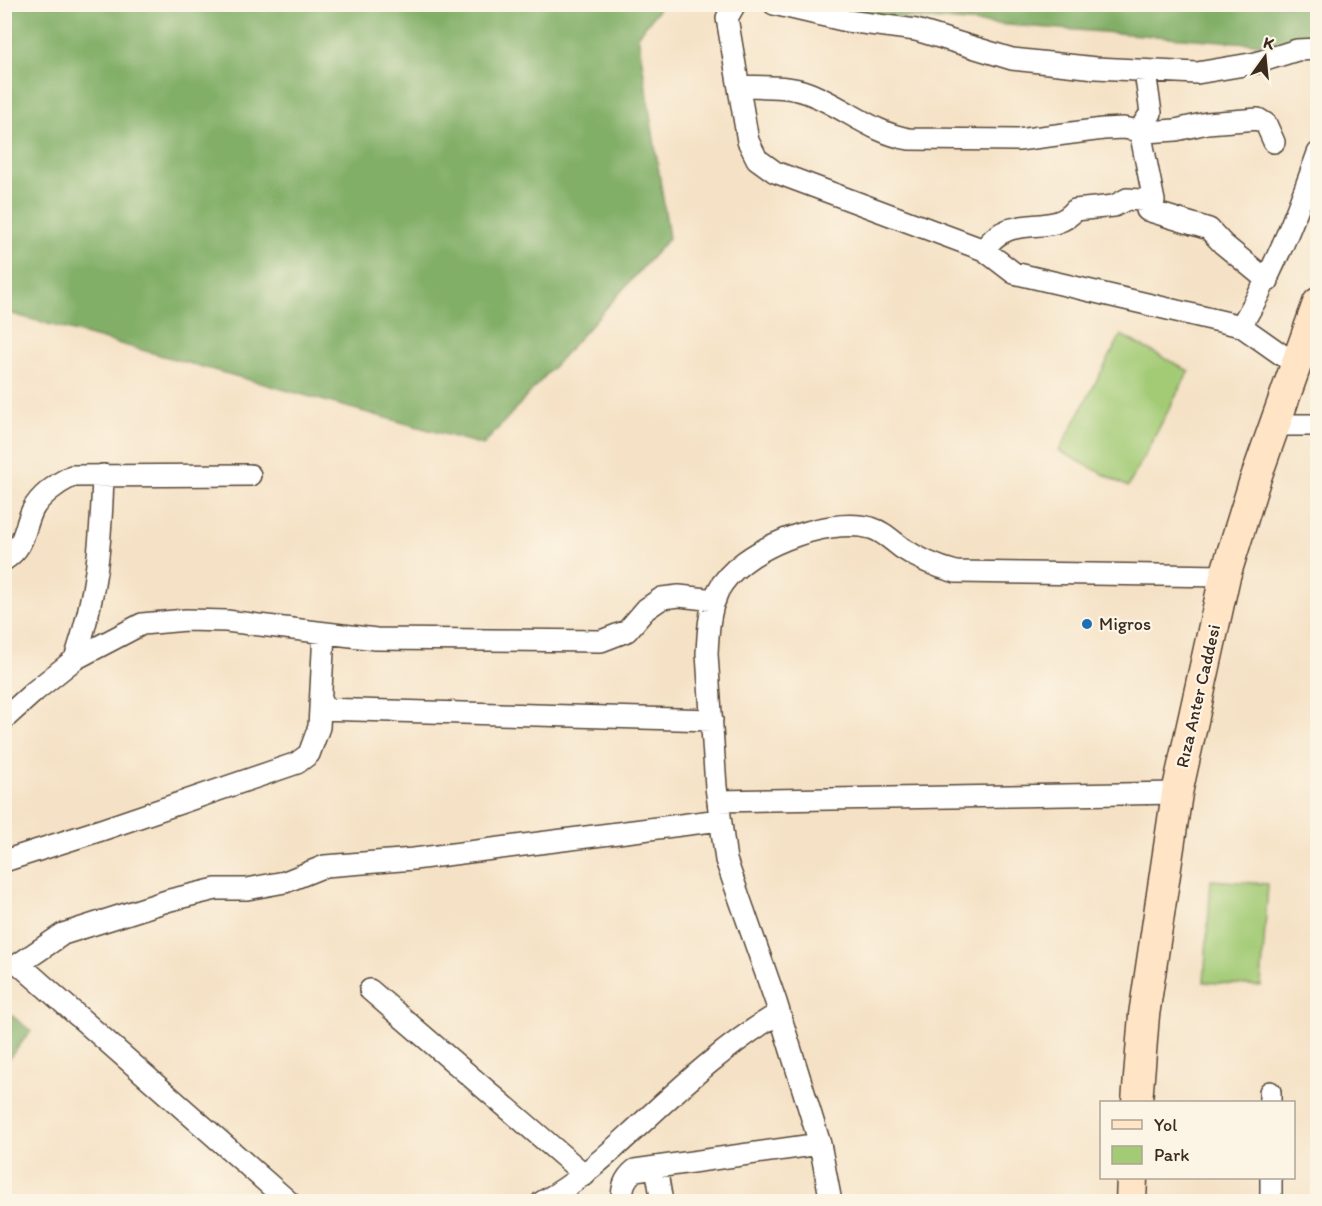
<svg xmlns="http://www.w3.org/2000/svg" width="1322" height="1206" viewBox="0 0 1322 1206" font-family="Itim,sans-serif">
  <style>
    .green { fill: #a3cb76; stroke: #6f7a4a; stroke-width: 1.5 }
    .forest { fill: #82af67; stroke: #5e6c42; stroke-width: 1.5 }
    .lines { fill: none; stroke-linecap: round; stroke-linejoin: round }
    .street-casing { stroke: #574637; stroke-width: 24 }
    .secondary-casing { stroke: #574637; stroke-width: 33 }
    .street { stroke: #fff; stroke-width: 21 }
    .secondary { stroke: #ffe4c6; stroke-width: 30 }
    .poi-dot { fill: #1f6fb2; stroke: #fcf5e5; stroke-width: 2 }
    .labels { text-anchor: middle; stroke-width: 4.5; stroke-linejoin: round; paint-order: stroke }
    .poi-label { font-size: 18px; fill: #3b2a1e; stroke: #fcf5e5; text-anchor: start }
    .street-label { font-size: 18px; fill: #3b2a1e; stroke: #fcf5e5 }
  </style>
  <rect width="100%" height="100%" fill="#fcf5e5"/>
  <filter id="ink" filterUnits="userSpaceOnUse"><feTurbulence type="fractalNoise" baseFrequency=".0167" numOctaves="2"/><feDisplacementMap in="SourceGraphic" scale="12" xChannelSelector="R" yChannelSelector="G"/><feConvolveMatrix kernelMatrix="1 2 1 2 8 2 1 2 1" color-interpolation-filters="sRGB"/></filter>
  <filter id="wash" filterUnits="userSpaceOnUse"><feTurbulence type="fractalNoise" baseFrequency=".008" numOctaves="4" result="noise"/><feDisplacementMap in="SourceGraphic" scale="24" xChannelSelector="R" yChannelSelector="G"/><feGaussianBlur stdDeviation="1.35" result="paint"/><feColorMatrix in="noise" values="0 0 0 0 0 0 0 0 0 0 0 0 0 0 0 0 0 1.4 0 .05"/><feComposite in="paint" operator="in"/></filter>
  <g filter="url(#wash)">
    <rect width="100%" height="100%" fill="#f5e2c6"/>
    <path class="green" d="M 1121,335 L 1189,371 L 1128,487 L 1059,451 Z
      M 1211,880 L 1268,884 L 1261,986 L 1204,982 Z"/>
    <path class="forest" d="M 4,5 L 662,5 L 638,35 L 669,238 L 483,445 L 5,312 Z
      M 743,5 L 1317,5 L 1317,48 Z
      M 5,1010 L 31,1031 L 5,1063 Z"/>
  </g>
  <g filter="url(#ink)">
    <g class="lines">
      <defs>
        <path id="street" d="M 735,4 L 727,18 L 748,141 L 757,159 L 775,172 L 984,250 L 1014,273 L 1241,326 L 1295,364
          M 774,4 L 847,21 L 916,30 L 1012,59 L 1096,68 L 1197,73 L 1256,63 L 1297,50 L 1318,49
          M 1145,72 L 1151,113 L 1144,123 L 1146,132 L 1142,141 L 1154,201 L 1147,210 L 1209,229 L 1223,244 L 1268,281
          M 739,86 C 761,87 787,85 808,93 C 843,106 872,133 909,139 L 1018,140 L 1103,129 L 1123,128 L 1146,132 L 1176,130 L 1207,123 L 1258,119 L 1266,124 L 1274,142
          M 984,250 C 1009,210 1052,239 1075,210 L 1114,206 L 1127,199 L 1154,201
          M 1241,326 C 1276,267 1295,218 1318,153
          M 1274,425 L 1318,425
          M 4,560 C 25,547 23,531 32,511 C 39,496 58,483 72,476 L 250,475
          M 75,659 C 97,593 101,544 103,475
          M 320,709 L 712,720
          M 4,719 L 35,691 L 75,659 L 142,624 L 186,620 L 226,621 L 376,639 L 601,641 L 627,631 L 646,609 L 662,598 L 679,596 L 715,600
          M 718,801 L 1177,793
          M 4,861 L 101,830 L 297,763 L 309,754 L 319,727 L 324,633
          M 370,990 L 585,1175
          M 1270,1092 L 1270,1102
          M 656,1167 L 662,1202
          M 1271,1178 L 1271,1202
          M 289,1202 L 19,964 L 63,934 L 170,900 L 216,889 L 247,889 L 285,882 L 325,866 L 414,859 L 720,820
          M 542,1202 C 581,1181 611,1151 643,1122 C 686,1082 729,1043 779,1013
          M 622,1202 C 622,1187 624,1179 635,1170 L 820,1144
          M 831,1202 L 820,1144 L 776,1002 L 726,860 L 716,787 L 707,654 C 708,632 709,611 718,591 C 739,549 827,516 871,528 C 884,532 891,540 902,548 C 917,558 937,567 956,572 L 1225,576"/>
        <path id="secondary" d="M 1137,1102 L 1144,1015 L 1177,793 L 1225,576 L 1254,483 L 1318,303
          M 1131,1202 L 1132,1178"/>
      </defs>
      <use href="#street" class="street-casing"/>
      <use href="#secondary" class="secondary-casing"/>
      <use href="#street" class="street"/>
      <use href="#secondary" class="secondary"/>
    </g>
  </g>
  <circle class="poi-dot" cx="1087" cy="624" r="6"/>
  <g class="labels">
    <g class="poi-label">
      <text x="1099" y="630">Migros</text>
    </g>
    <g class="street-label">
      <text transform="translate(1198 696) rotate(-77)" y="6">Rıza Anter Caddesi</text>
    </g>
  </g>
  <rect width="1322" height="1206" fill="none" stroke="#fcf5e5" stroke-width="24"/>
  <rect x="1100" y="1101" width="195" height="78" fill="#fcf5e5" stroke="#afa495" stroke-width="1.5"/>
  <rect x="1112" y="1120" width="30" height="9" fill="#ffe4c6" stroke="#afa495" stroke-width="1.5"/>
  <text x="1154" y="1131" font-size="18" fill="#3b2a1e">Yol</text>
  <rect x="1112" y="1146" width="30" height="18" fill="#a3cb76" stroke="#afa495" stroke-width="1.5"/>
  <text x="1154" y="1161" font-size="18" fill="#3b2a1e">Park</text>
  <g transform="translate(1265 57) rotate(15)" stroke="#fcf5e5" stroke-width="4.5" paint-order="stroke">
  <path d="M0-4.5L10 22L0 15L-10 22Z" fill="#3b2a1e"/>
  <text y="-9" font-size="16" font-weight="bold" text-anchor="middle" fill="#3b2a1e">K</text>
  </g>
</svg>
